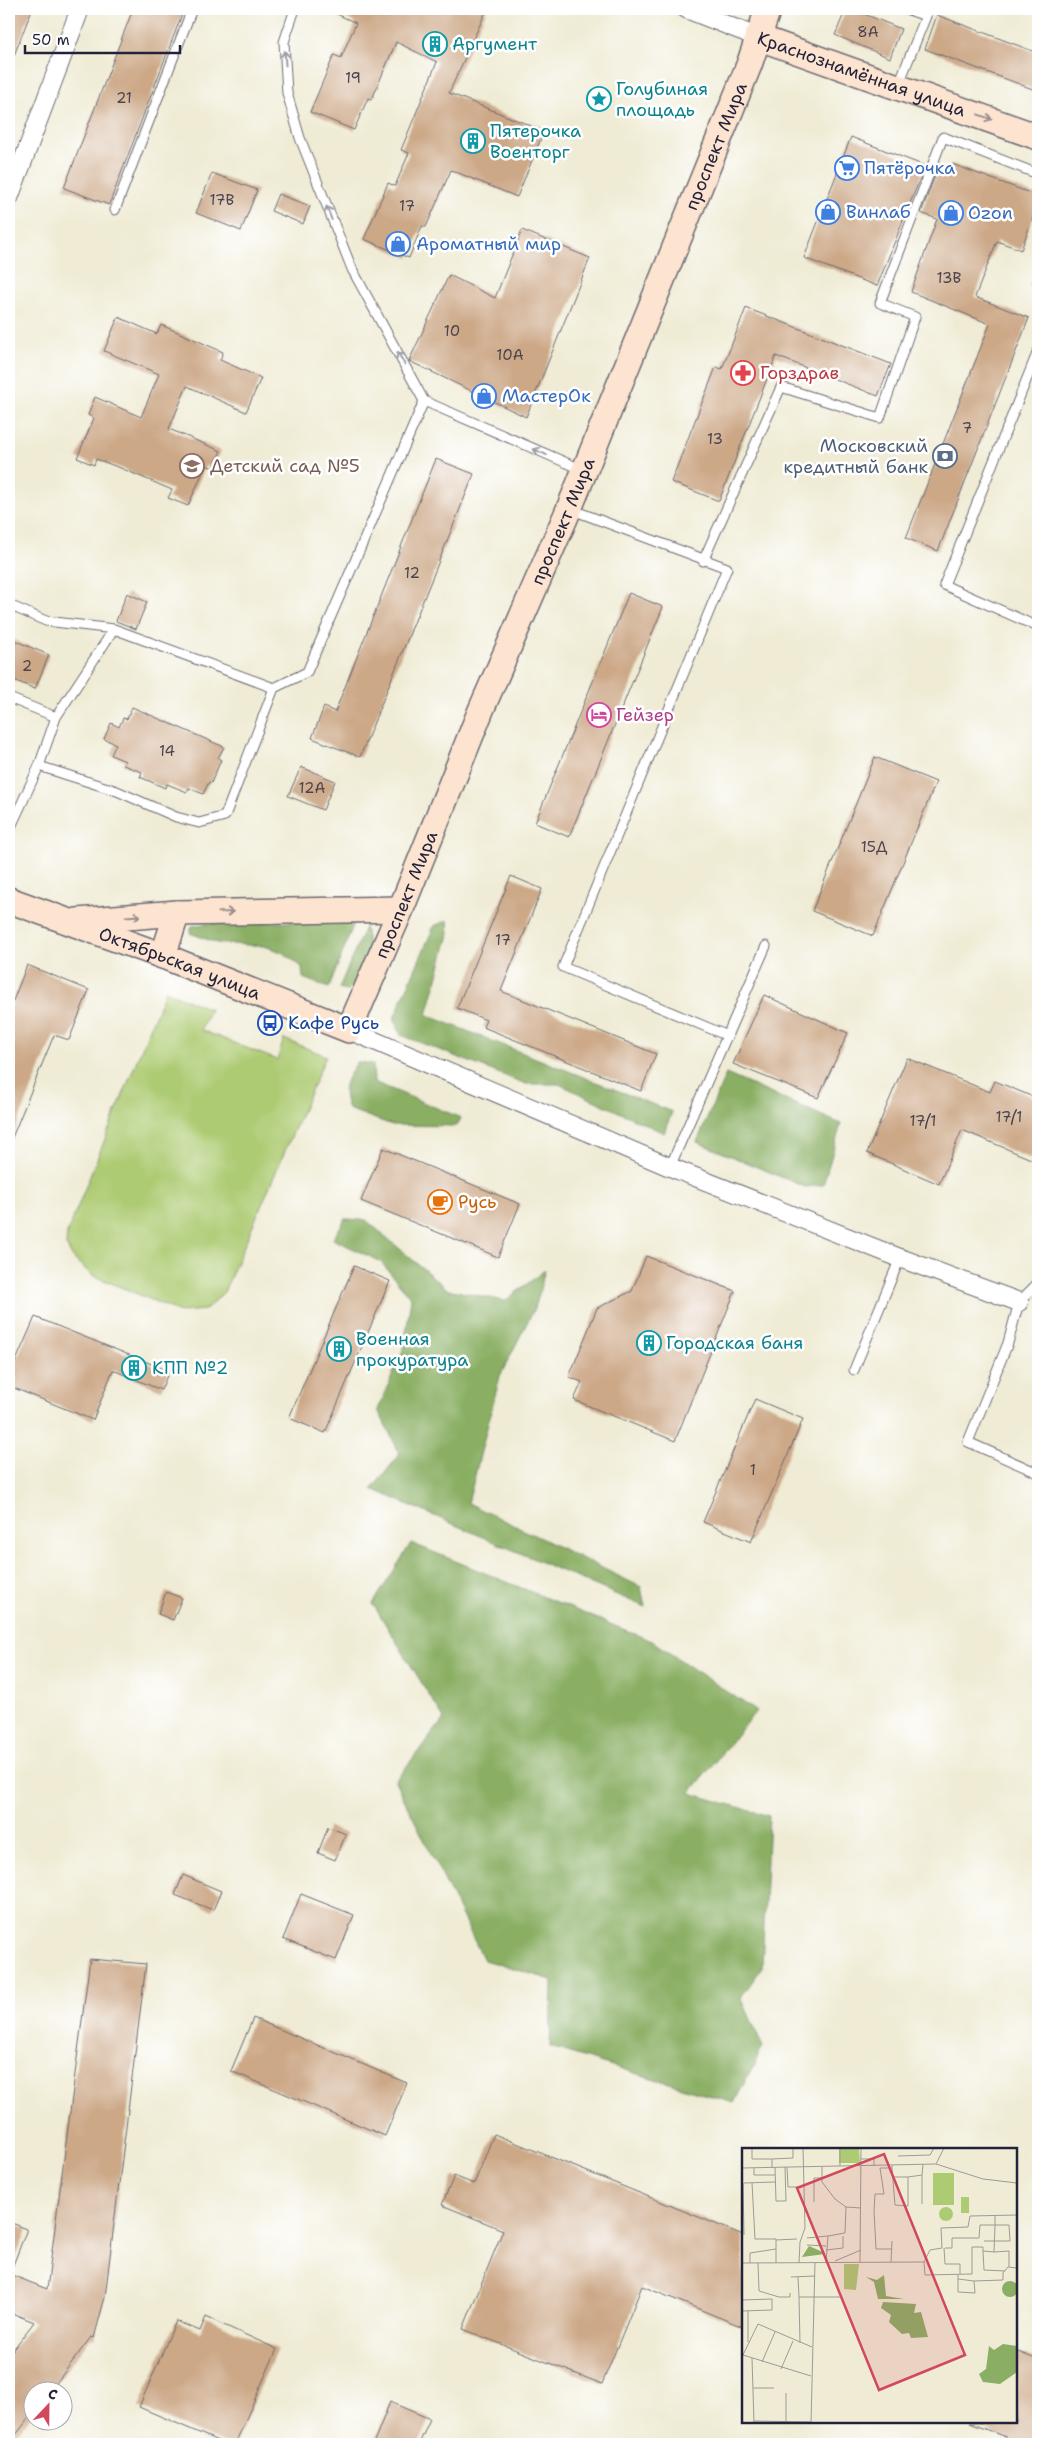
<svg xmlns="http://www.w3.org/2000/svg" width="1047" height="2453" viewBox="0 0 1047 2453" font-family="'Shantell Sans',sans-serif">
  <style>
    .green { fill: #adcb72; stroke: #687656 }
    .forest { fill: #8aaf64; stroke: #566850 }
    .building { fill: #cca887 }
    .lines { fill: none; stroke-linecap: round; stroke-linejoin: round }
    .lane-casing { stroke: #6a6871; stroke-width: 11 }
    .street-casing { stroke: #6a6871; stroke-width: 20 }
    .secondary-casing { stroke: #6a6871; stroke-width: 28 }
    .lane { stroke: #fff; stroke-width: 9 }
    .street { stroke: #fff; stroke-width: 18 }
    .secondary { stroke: #fde4d0; stroke-width: 25 }
    .oneway { stroke: #9c9ca7 }
    .oneway2 { stroke: #9a8d8d }
    .labels { text-anchor: middle; stroke-width: 5; stroke-linejoin: round; paint-order: stroke }
    .number-label { font-size: 15px; fill: #4c444e }
    .culture-label { font-size: 18px; fill: #0d838f; stroke: #fff; text-anchor: start }
    .street-label { font-size: 18px; fill: #22223b; stroke: #fff }
    .shop-label { font-size: 18px; fill: #366cbe; stroke: #fff; text-anchor: start }
    .health-label { font-size: 18px; fill: #be3a42; stroke: #fff; text-anchor: start }
    .service-label { font-size: 18px; fill: #4e5e75; stroke: #fff; text-anchor: end }
    .education-label { font-size: 18px; fill: #785e54; stroke: #fff; text-anchor: start }
    .hotel-label { font-size: 18px; fill: #b23c85; stroke: #fff; text-anchor: start }
    .transit-label { font-size: 18px; fill: #164399; stroke: #fff; text-anchor: start }
    .food-label { font-size: 18px; fill: #c56008; stroke: #fff; text-anchor: start }
    .inset-road { fill: none; stroke: #9d9b97; stroke-width: 1 }
    .view { fill: #d1495b; fill-opacity: 0.15; stroke: #d1495b; stroke-width: 2.5 }
    .inset-edge { fill: none; stroke: #22223b; stroke-width: 2.5 }
  </style>
  <rect width="100%" height="100%" fill="#fff"/>
  <filter id="ink" filterUnits="userSpaceOnUse"><feTurbulence type="fractalNoise" baseFrequency=".02" numOctaves="2"/><feDisplacementMap in="SourceGraphic" scale="10" xChannelSelector="R" yChannelSelector="G"/><feConvolveMatrix kernelMatrix="1 2 1 2 8 2 1 2 1" color-interpolation-filters="sRGB"/></filter>
  <filter id="wash" filterUnits="userSpaceOnUse"><feTurbulence type="fractalNoise" baseFrequency=".0096" numOctaves="4" result="noise"/><feDisplacementMap in="SourceGraphic" scale="20" xChannelSelector="R" yChannelSelector="G"/><feGaussianBlur stdDeviation="1.12" result="paint"/><feColorMatrix in="noise" values="0 0 0 0 0 0 0 0 0 0 0 0 0 0 0 0 0 1.4 0 .05"/><feComposite in="paint" operator="in"/></filter>
  <g filter="url(#wash)">
    <rect width="100%" height="100%" fill="#efebd4"/>
    <path class="green" d="M 165,991 L 210,1009 L 201,1030 L 277,1060 L 284,1039 L 326,1056 L 224,1292 L 205,1310 L 180,1312 L 92,1275 L 73,1258 L 66,1245 L 67,1233 Z"/>
    <path class="forest" d="M 448,920 L 449,934 L 427,1015 L 672,1112 L 664,1133 L 559,1084 L 526,1084 L 401,1035 L 394,1018 L 434,926 Z
      M 342,921 L 354,923 L 329,988 L 303,978 L 302,967 L 282,952 L 264,946 L 217,943 L 190,933 L 192,926 L 203,924 Z
      M 365,927 L 369,947 L 356,982 L 347,991 L 339,988 Z
      M 357,1062 L 373,1064 L 374,1082 L 461,1118 L 457,1126 L 392,1125 L 348,1109 C 340,1087 345,1082 357,1062 Z
      M 726,1074 L 841,1124 L 823,1185 L 805,1187 L 697,1142 Z
      M 345,1219 L 366,1220 L 447,1289 L 505,1301 L 545,1270 L 536,1305 L 500,1376 L 468,1503 L 641,1587 L 645,1607 L 372,1489 L 400,1454 L 378,1410 L 404,1347 L 411,1298 L 381,1262 L 333,1239 Z
      M 411,1543 L 652,1641 L 756,1711 L 690,1793 L 769,1816 L 762,1968 L 741,1997 L 763,2047 L 734,2103 L 550,2047 L 552,1980 L 484,1960 L 395,1781 L 444,1719 L 373,1604 Z"/>
    <g id="blocks">
      <path class="building" d="M 9,9 L 32,9 L 10,66 L 9,65 Z
        M 133,9 L 184,9 L 109,205 L 64,188 Z
        M 326,9 L 487,9 L 449,93 L 544,131 L 517,197 L 451,170 L 426,227 L 422,226 L 409,258 L 364,239 L 388,183 L 395,186 L 409,153 L 401,150 L 437,62 L 396,42 L 372,99 L 368,98 L 354,130 L 310,112 L 334,55 L 341,58 L 356,23 Z
        M 846,9 L 852,9 L 901,29 L 890,58 L 835,35 Z
        M 937,15 L 1038,53 L 1038,91 L 925,49 Z
        M 851,137 L 925,166 L 877,286 L 804,258 Z
        M 952,164 L 1038,196 L 1038,203 L 1021,250 L 997,241 L 975,297 L 1029,318 L 938,551 L 906,538 L 990,324 L 911,292 L 937,219 L 921,213 L 937,170 L 948,175 Z
        M 212,173 L 257,190 L 241,231 L 196,213 Z
        M 278,194 L 310,206 L 303,224 L 271,211 Z
        M 522,230 L 590,258 L 526,417 L 409,361 L 449,275 L 495,298 Z
        M 746,308 L 891,364 L 878,396 L 776,356 L 719,501 L 671,482 L 716,367 L 722,369 Z
        M 118,317 L 157,334 L 161,325 L 180,333 L 223,352 L 220,360 L 261,378 L 246,412 L 187,386 L 169,429 L 221,451 L 213,468 L 206,465 L 188,506 L 168,498 L 172,490 L 123,469 L 96,459 L 94,465 L 77,458 L 94,418 L 88,415 L 95,397 L 141,417 L 159,374 L 104,351 Z
        M 436,459 L 474,474 L 360,757 L 312,738 L 324,707 L 335,712 Z
        M 127,593 L 147,602 L 136,629 L 116,621 Z
        M 629,593 L 663,607 L 569,837 L 535,823 Z
        M 9,638 L 49,655 L 35,689 L 9,678 Z
        M 132,707 L 224,747 L 218,758 L 221,760 L 211,783 L 209,782 L 203,794 L 189,788 L 187,792 L 167,784 L 165,788 L 140,777 L 142,772 L 123,765 L 125,761 L 111,755 L 116,744 L 104,739 L 111,723 L 119,727 L 123,718 L 127,719 Z
        M 875,757 L 936,782 L 873,936 L 812,911 Z
        M 301,767 L 335,781 L 323,810 L 288,796 Z
        M 511,876 L 542,889 L 501,991 L 656,1054 L 641,1091 L 483,1027 L 486,1020 L 457,1008 Z
        M 27,965 L 89,990 L 69,1040 L 54,1035 L 9,1145 L 9,1011 Z
        M 764,995 L 848,1033 L 818,1098 L 733,1064 Z
        M 907,1058 L 990,1092 L 995,1081 L 1038,1099 L 1038,1162 L 962,1130 L 939,1184 L 867,1153 Z
        M 383,1148 L 520,1204 L 498,1257 L 361,1201 Z
        M 646,1256 L 735,1291 L 675,1441 L 574,1400 L 582,1382 L 569,1377 L 597,1308 L 632,1291 Z
        M 354,1266 L 390,1281 L 325,1433 L 289,1418 Z
        M 35,1317 L 169,1371 L 161,1390 L 113,1370 L 93,1420 L 9,1386 L 9,1377 Z
        M 755,1399 L 803,1419 L 751,1542 L 703,1522 Z
        M 166,1592 L 182,1598 L 173,1620 L 158,1614 Z
        M 328,1827 L 346,1834 L 335,1860 L 318,1853 Z
        M 183,1875 L 221,1891 L 213,1910 L 175,1895 Z
        M 301,1894 L 354,1915 L 336,1960 L 283,1939 Z
        M 90,1959 L 146,1964 L 105,2297 L 94,2338 L 91,2337 L 51,2390 L 32,2390 L 32,2414 L 9,2444 L 9,2355 L 34,2322 L 9,2312 L 9,2274 L 47,2289 Z
        M 253,2018 L 407,2083 L 385,2136 L 231,2071 Z
        M 494,2134 L 743,2235 L 743,2327 L 642,2286 L 602,2384 L 463,2329 L 503,2230 L 442,2205 L 454,2176 L 474,2184 Z
        M 9,2222 L 27,2229 L 10,2273 L 9,2273 Z
        M 206,2317 L 277,2349 L 235,2444 L 225,2444 L 139,2407 L 176,2321 L 200,2331 Z
        M 1016,2351 L 1038,2360 L 1038,2444 L 1024,2444 L 969,2423 L 1016,2422 Z
        M 390,2402 L 430,2419 L 419,2444 L 373,2444 Z"/>
    </g>
  </g>
  <g filter="url(#ink)">
    <use href="#blocks" fill-opacity="0" stroke="#6a6871" stroke-width="1"/>
    <g class="lines">
      <defs>
        <path id="lane" d="M 295,9 L 284,42 L 287,93 L 300,138 L 352,269 L 424,401 L 583,470
          M 898,86 L 926,16 L 906,9
          M 115,210 L 192,9
          M 1038,282 L 1038,283
          M 1038,351 L 944,585 L 1038,627
          M 570,509 L 727,568 L 563,967 L 728,1036
          M 703,561 L 781,387 L 880,418 L 915,317 L 880,303 L 943,137 L 1038,174
          M 9,605 L 46,621 L 114,629
          M 9,698 L 56,717
          M 39,766 L 117,791 L 176,817 L 199,823 L 225,816 L 274,688
          M 9,831 L 39,766 L 56,717 L 114,629 L 274,688 L 307,672 L 424,401
          M 670,1167 L 766,946
          M 1038,1283 L 1019,1302 L 1008,1343 L 968,1442 L 1038,1473
          M 9,1327 L 9,1328
          M 854,1370 L 900,1258"/>
        <path id="street" d="M 686,9 L 757,37
          M 9,198 L 80,9
          M 349,1030 L 670,1167 L 900,1258 L 1019,1302"/>
        <g id="secondary">
          <path id="s1" d="M 757,37 L 1038,137"/>
          <path id="s2" d="M 9,900 L 163,956 L 349,1030 L 401,909 L 481,710 L 569,509 L 749,65 L 768,9"/>
          <path d="M 77,921 L 177,913 L 401,909"/>
          <path d="M 163,956 L 177,913"/>
        </g>
      </defs>
      <use href="#lane" class="lane-casing"/>
      <use href="#street" class="street-casing"/>
      <use href="#secondary" class="secondary-casing"/>
      <use href="#lane" class="lane"/>
      <use href="#street" class="street"/>
      <use href="#secondary" class="secondary"/>
    </g>
    <defs><path id="oneway-shaft" d="M-6 0H5M1.5-3L5.5 0L1.5 3" fill="none" stroke-width="1.6" stroke-linecap="round" stroke-linejoin="round" transform="scale(1.25)"/></defs>
    <g class="oneway">
      <use href="#oneway-shaft" transform="translate(285 58) rotate(-94)"/>
      <use href="#oneway-shaft" transform="translate(329 213) rotate(-111)"/>
      <use href="#oneway-shaft" transform="translate(401 358) rotate(-119)"/>
      <use href="#oneway-shaft" transform="translate(540 452) rotate(-156)"/>
    </g>
    <g class="oneway2">
      <use href="#oneway-shaft" transform="translate(985 117) rotate(20)"/>
      <use href="#oneway-shaft" transform="translate(226 912) rotate(-1)"/>
      <use href="#oneway-shaft" transform="translate(133 916) rotate(-4)"/>
    </g>
  </g>
  <defs>
    <symbol id="building-ring" viewBox="-11 -11 22 22"><circle r="9.5" fill="#fff" stroke="#0f9aa8" stroke-width="1.5"/><path d="M-4-6H4V6H1V3H-1V6H-4ZM-2.5-4.3h1.7v1.8h-1.7ZM.8-4.3h1.7v1.8H.8ZM-2.5-1h1.7V.8h-1.7ZM.8-1h1.7V.8H.8Z" fill="#0f9aa8"/></symbol>
    <symbol id="sight-ring" viewBox="-11 -11 22 22"><circle r="9.5" fill="#fff" stroke="#0f9aa8" stroke-width="1.5"/><path d="M0-6L1.8-2.2L6-1.7L2.9 1.2L3.7 5.4L0 3.3L-3.7 5.4L-2.9 1.2L-6-1.7L-1.8-2.2Z" fill="#0f9aa8"/></symbol>
    <symbol id="supermarket-ring" viewBox="-11 -11 22 22"><circle r="9.5" fill="#fff" stroke="#3f7fe0" stroke-width="1.5"/><path d="M-6-5.5h2.5l.6 2H6L4.5 2H-2.5L-4.4-4H-6ZM-1.5 3.2a1.3 1.3 0 1 0 .1 0ZM3 3.2a1.3 1.3 0 1 0 .1 0Z" fill="#3f7fe0"/></symbol>
    <symbol id="shop-ring" viewBox="-11 -11 22 22"><circle r="9.5" fill="#fff" stroke="#3f7fe0" stroke-width="1.5"/><path d="M-5-2.5h2.3a2.7 3.5 0 0 1 5.4 0H5L5.5 6h-11ZM-1.5-2.5h3a1.5 2.3 0 0 0-3 0Z" fill="#3f7fe0"/></symbol>
    <symbol id="pharmacy-ring" viewBox="-11 -11 22 22"><circle r="9.5" fill="#fff" stroke="#e0444e" stroke-width="1.5"/><path d="M-2-6h4v4h4v4h-4v4h-4v-4h-4v-4h4Z" fill="#e0444e"/></symbol>
    <symbol id="bank-ring" viewBox="-11 -11 22 22"><circle r="9.5" fill="#fff" stroke="#5c6f8a" stroke-width="1.5"/><path d="M-6-4H6V4H-6ZM0-2.3a2.3 2.3 0 1 0 0 4.6a2.3 2.3 0 1 0 0-4.6Z" fill="#5c6f8a"/></symbol>
    <symbol id="school-ring" viewBox="-11 -11 22 22"><circle r="9.5" fill="#fff" stroke="#8d6e63" stroke-width="1.5"/><path d="M0-5L7-2L0 1L-7-2ZM-4 1L0 2.5L4 1V4Q0 6-4 4Z" fill="#8d6e63"/></symbol>
    <symbol id="hotel-ring" viewBox="-11 -11 22 22"><circle r="9.5" fill="#fff" stroke="#d1479c" stroke-width="1.5"/><path d="M-6-4.5h1.5V1H6V5H4.5V3h-9V5H-6ZM-4 0a1.8 1.8 0 1 1 3.6 0ZM.5 0V-2.5h3Q6-2.5 6 0Z" fill="#d1479c"/></symbol>
    <symbol id="bus-ring" viewBox="-11 -11 22 22"><circle r="9.5" fill="#fff" stroke="#1a4fb4" stroke-width="1.5"/><path d="M-5-6H5V4H4V6H2V4H-2V6H-4V4H-5ZM-3.5-4V0h7V-4ZM-3.5 1.2v1.5H-2V1.2ZM2 1.2v1.5H3.5V1.2Z" fill="#1a4fb4"/></symbol>
    <symbol id="cafe-ring" viewBox="-11 -11 22 22"><circle r="9.5" fill="#fff" stroke="#e8710a" stroke-width="1.5"/><path d="M-5.5-4.5H6V0H3Q3 3.5 0 3.5H-2.5Q-5.5 3.5-5.5 0ZM3-3.2v2h1.7v-2ZM-6 4.5H4V6H-6Z" fill="#e8710a"/></symbol>
  </defs>
  <g fill-rule="evenodd">
    <use href="#building-ring" x="421" y="30" width="28" height="28"/>
    <use href="#sight-ring" x="585" y="85" width="28" height="28"/>
    <use href="#building-ring" x="459" y="127" width="28" height="28"/>
    <use href="#supermarket-ring" x="833" y="154" width="28" height="28"/>
    <use href="#shop-ring" x="814" y="198" width="28" height="28"/>
    <use href="#shop-ring" x="937" y="199" width="28" height="28"/>
    <use href="#shop-ring" x="384" y="230" width="28" height="28"/>
    <use href="#pharmacy-ring" x="729" y="359" width="28" height="28"/>
    <use href="#shop-ring" x="470" y="382" width="28" height="28"/>
    <use href="#bank-ring" x="931" y="442" width="28" height="28"/>
    <use href="#school-ring" x="178" y="452" width="28" height="28"/>
    <use href="#hotel-ring" x="585" y="701" width="28" height="28"/>
    <use href="#bus-ring" x="256" y="1009" width="28" height="28"/>
    <use href="#cafe-ring" x="426" y="1188" width="28" height="28"/>
    <use href="#building-ring" x="635" y="1329" width="28" height="28"/>
    <use href="#building-ring" x="325" y="1335" width="28" height="28"/>
    <use href="#building-ring" x="120" y="1354" width="28" height="28"/>
  </g>
  <g class="labels">
    <g class="number-label">
      <text x="868" y="37">8А</text>
      <text x="353" y="83">19</text>
      <text x="124" y="103">21</text>
      <text x="222" y="205">17В</text>
      <text x="407" y="211">17</text>
      <text x="949" y="283">13В</text>
      <text x="452" y="336">10</text>
      <text x="510" y="360">10А</text>
      <text x="967" y="433">7</text>
      <text x="715" y="444">13</text>
      <text x="412" y="578">12</text>
      <text x="27" y="671">2</text>
      <text x="167" y="756">14</text>
      <text x="312" y="793">12А</text>
      <text x="874" y="852">15Д</text>
      <text x="503" y="945">17</text>
      <text x="1009" y="1122">17/1</text>
      <text x="923" y="1126">17/1</text>
      <text x="753" y="1475">1</text>
    </g>
    <g class="culture-label">
      <text x="452" y="50">Аргумент</text>
      <text x="616" y="95">Голубиная<tspan x="616" dy="21">площадь</tspan></text>
      <text x="490" y="137">Пятерочка<tspan x="490" dy="21">Военторг</tspan></text>
      <text x="356" y="1345">Военная<tspan x="356" dy="21">прокуратура</tspan></text>
      <text x="666" y="1349">Городская баня</text>
      <text x="152" y="1374">КПП №2</text>
    </g>
    <g class="street-label">
      <text dy="6" stroke="none"><textPath href="#s1" startOffset="111">Краснознамённая улица</textPath></text>
      <text dy="6" stroke="none"><textPath href="#s2" startOffset="1321">проспект Мира</textPath></text>
      <text dy="6" stroke="none"><textPath href="#s2" startOffset="916">проспект Мира</textPath></text>
      <text dy="6" stroke="none"><textPath href="#s2" startOffset="511">проспект Мира</textPath></text>
      <text dy="6" stroke="none"><textPath href="#s2" startOffset="182">Октябрьская улица</textPath></text>
    </g>
    <g class="shop-label">
      <text x="864" y="174">Пятёрочка</text>
      <text x="846" y="218">Винлаб</text>
      <text x="968" y="219">Ozon</text>
      <text x="416" y="250">Ароматный мир</text>
      <text x="502" y="402">МастерОк</text>
    </g>
    <g class="health-label">
      <text x="760" y="379">Горздрав</text>
    </g>
    <g class="service-label">
      <text x="928" y="452">Московский<tspan x="928" dy="21">кредитный банк</tspan></text>
    </g>
    <g class="education-label">
      <text x="210" y="472">Детский сад №5</text>
    </g>
    <g class="hotel-label">
      <text x="616" y="721">Гейзер</text>
    </g>
    <g class="transit-label">
      <text x="288" y="1029">Кафе Русь</text>
    </g>
    <g class="food-label">
      <text x="458" y="1208">Русь</text>
    </g>
  </g>
  <g transform="translate(742 2148)">
    <rect width="275" height="275" fill="#efebd4"/>
    <path d="M 97,0 L 117,0 L 118,15 L 97,15 ZM 191,25 L 212,25 L 212,57 L 191,57 ZM 219,49 L 227,49 L 227,65 L 219,65 ZM197 66a7 7 0 1 1 14 0a7 7 0 1 1-14 0ZM 102,116 L 117,116 L 114,142 L 102,141 Z" fill="#adcb72"/>
    <path d="M 67,98 L 83,105 L 83,106 L 60,109 ZM 142,127 L 144,148 L 162,151 L 136,151 L 132,134 L 124,129 L 135,132 ZM260 141a8 8 0 1 1 16 0a8 8 0 1 1-16 0ZM 141,154 L 174,156 L 172,165 L 179,164 L 186,189 L 169,190 L 167,185 L 160,186 L 147,174 L 149,167 L 139,160 ZM 261,196 L 275,198 L 275,224 L 258,236 L 241,234 L 237,226 L 244,221 L 247,198 L 252,202 Z" fill="#8aaf64"/>
    <path class="inset-road" d="M 10,0 L 10,11 L 30,11M 98,1 L 98,18M 156,8 L 188,7 L 192,0M 119,11 L 132,11 L 132,18M 194,16 L 202,0M 33,19 L 34,53 L 44,53 L 43,19M 45,19 L 46,39 L 60,39M 80,19 L 80,34 L 93,51 L 104,59 L 119,60M 0,20 L 194,16 L 241,31 L 275,35M 12,20 L 12,27 L 33,27M 30,20 L 30,11 L 51,10 L 51,0M 150,20 L 153,57 L 166,58 L 166,29 L 152,29M 180,27 L 180,56M 166,29 L 180,27 L 181,16M 1,35 L 2,87M 2,35 L 33,34M 10,35 L 13,91 L 34,91 L 34,115M 72,54 L 72,30 L 80,30M 65,90 L 86,88M 34,92 L 55,91M 242,93 L 268,93 L 267,77 L 253,77 L 253,67M 65,97 L 84,98M 202,100 L 203,116 L 218,116 L 218,126M 203,100 L 210,100 L 210,90 L 237,90 L 238,77 L 253,77 L 252,104 L 241,103 L 242,122 L 263,123M 150,101 L 134,101 L 132,63 L 133,46 L 142,46 L 138,20 L 150,20 L 150,17M 84,102 L 101,100 L 101,88M 241,103 L 241,99 L 230,99 L 230,126 L 183,127 L 182,114 L 188,102 L 200,100 L 199,80 L 226,79 L 228,68 L 275,67M 252,104 L 267,103 L 267,119M 93,113 L 119,102M 84,114 L 86,88 L 103,85 L 104,59M 118,114 L 119,0M 149,114 L 150,93M 0,115 L 182,114M 8,115 L 8,105 L 34,101M 16,115 L 17,143 L 37,149 L 48,149 L 48,145M 57,115 L 58,94 L 63,80 L 61,0M 216,127 L 216,144 L 233,145 L 232,133 L 261,132 L 261,125 L 266,119 L 275,120M 49,129 L 73,128M 56,129 L 57,149 L 100,149M 216,131 L 232,133M 57,149 L 58,195M 0,152 L 30,151 L 30,162 L 0,163M 6,163 L 6,194M 1,207 L 16,176 L 70,199M 1,207 L 69,228M 10,210 L 12,275M 20,214 L 33,184M 39,221 L 51,193M 11,240 L 32,240M 12,273 L 69,274M 44,274 L 44,245M 69,275 L 73,114"/>
    <path class="view" d="M 142,6 L 223,207 L 137,242 L 55,40 Z"/>
    <rect width="275" height="275" class="inset-edge"/>
  </g>
  <rect width="1047" height="2453" fill="none" stroke="#fff" stroke-width="30"/>
  <g transform="translate(48 2406) rotate(22)"><circle r="24" fill="#ffffff" stroke="#a7a7b1"/>
  <path d="M0-4L9 19L0 12L-9 19Z" fill="#d1495b"/>
  <text y="-8" font-size="14" font-weight="bold" text-anchor="middle" fill="#22223b">С</text>
  </g>
  <path d="M25 45v8h155v-8" fill="none" stroke="#22223b" stroke-width="2.5"/>
  <text x="32" y="45" font-size="15" fill="#22223b" stroke="#ffffff" stroke-width="4" paint-order="stroke">50 m</text>
</svg>
